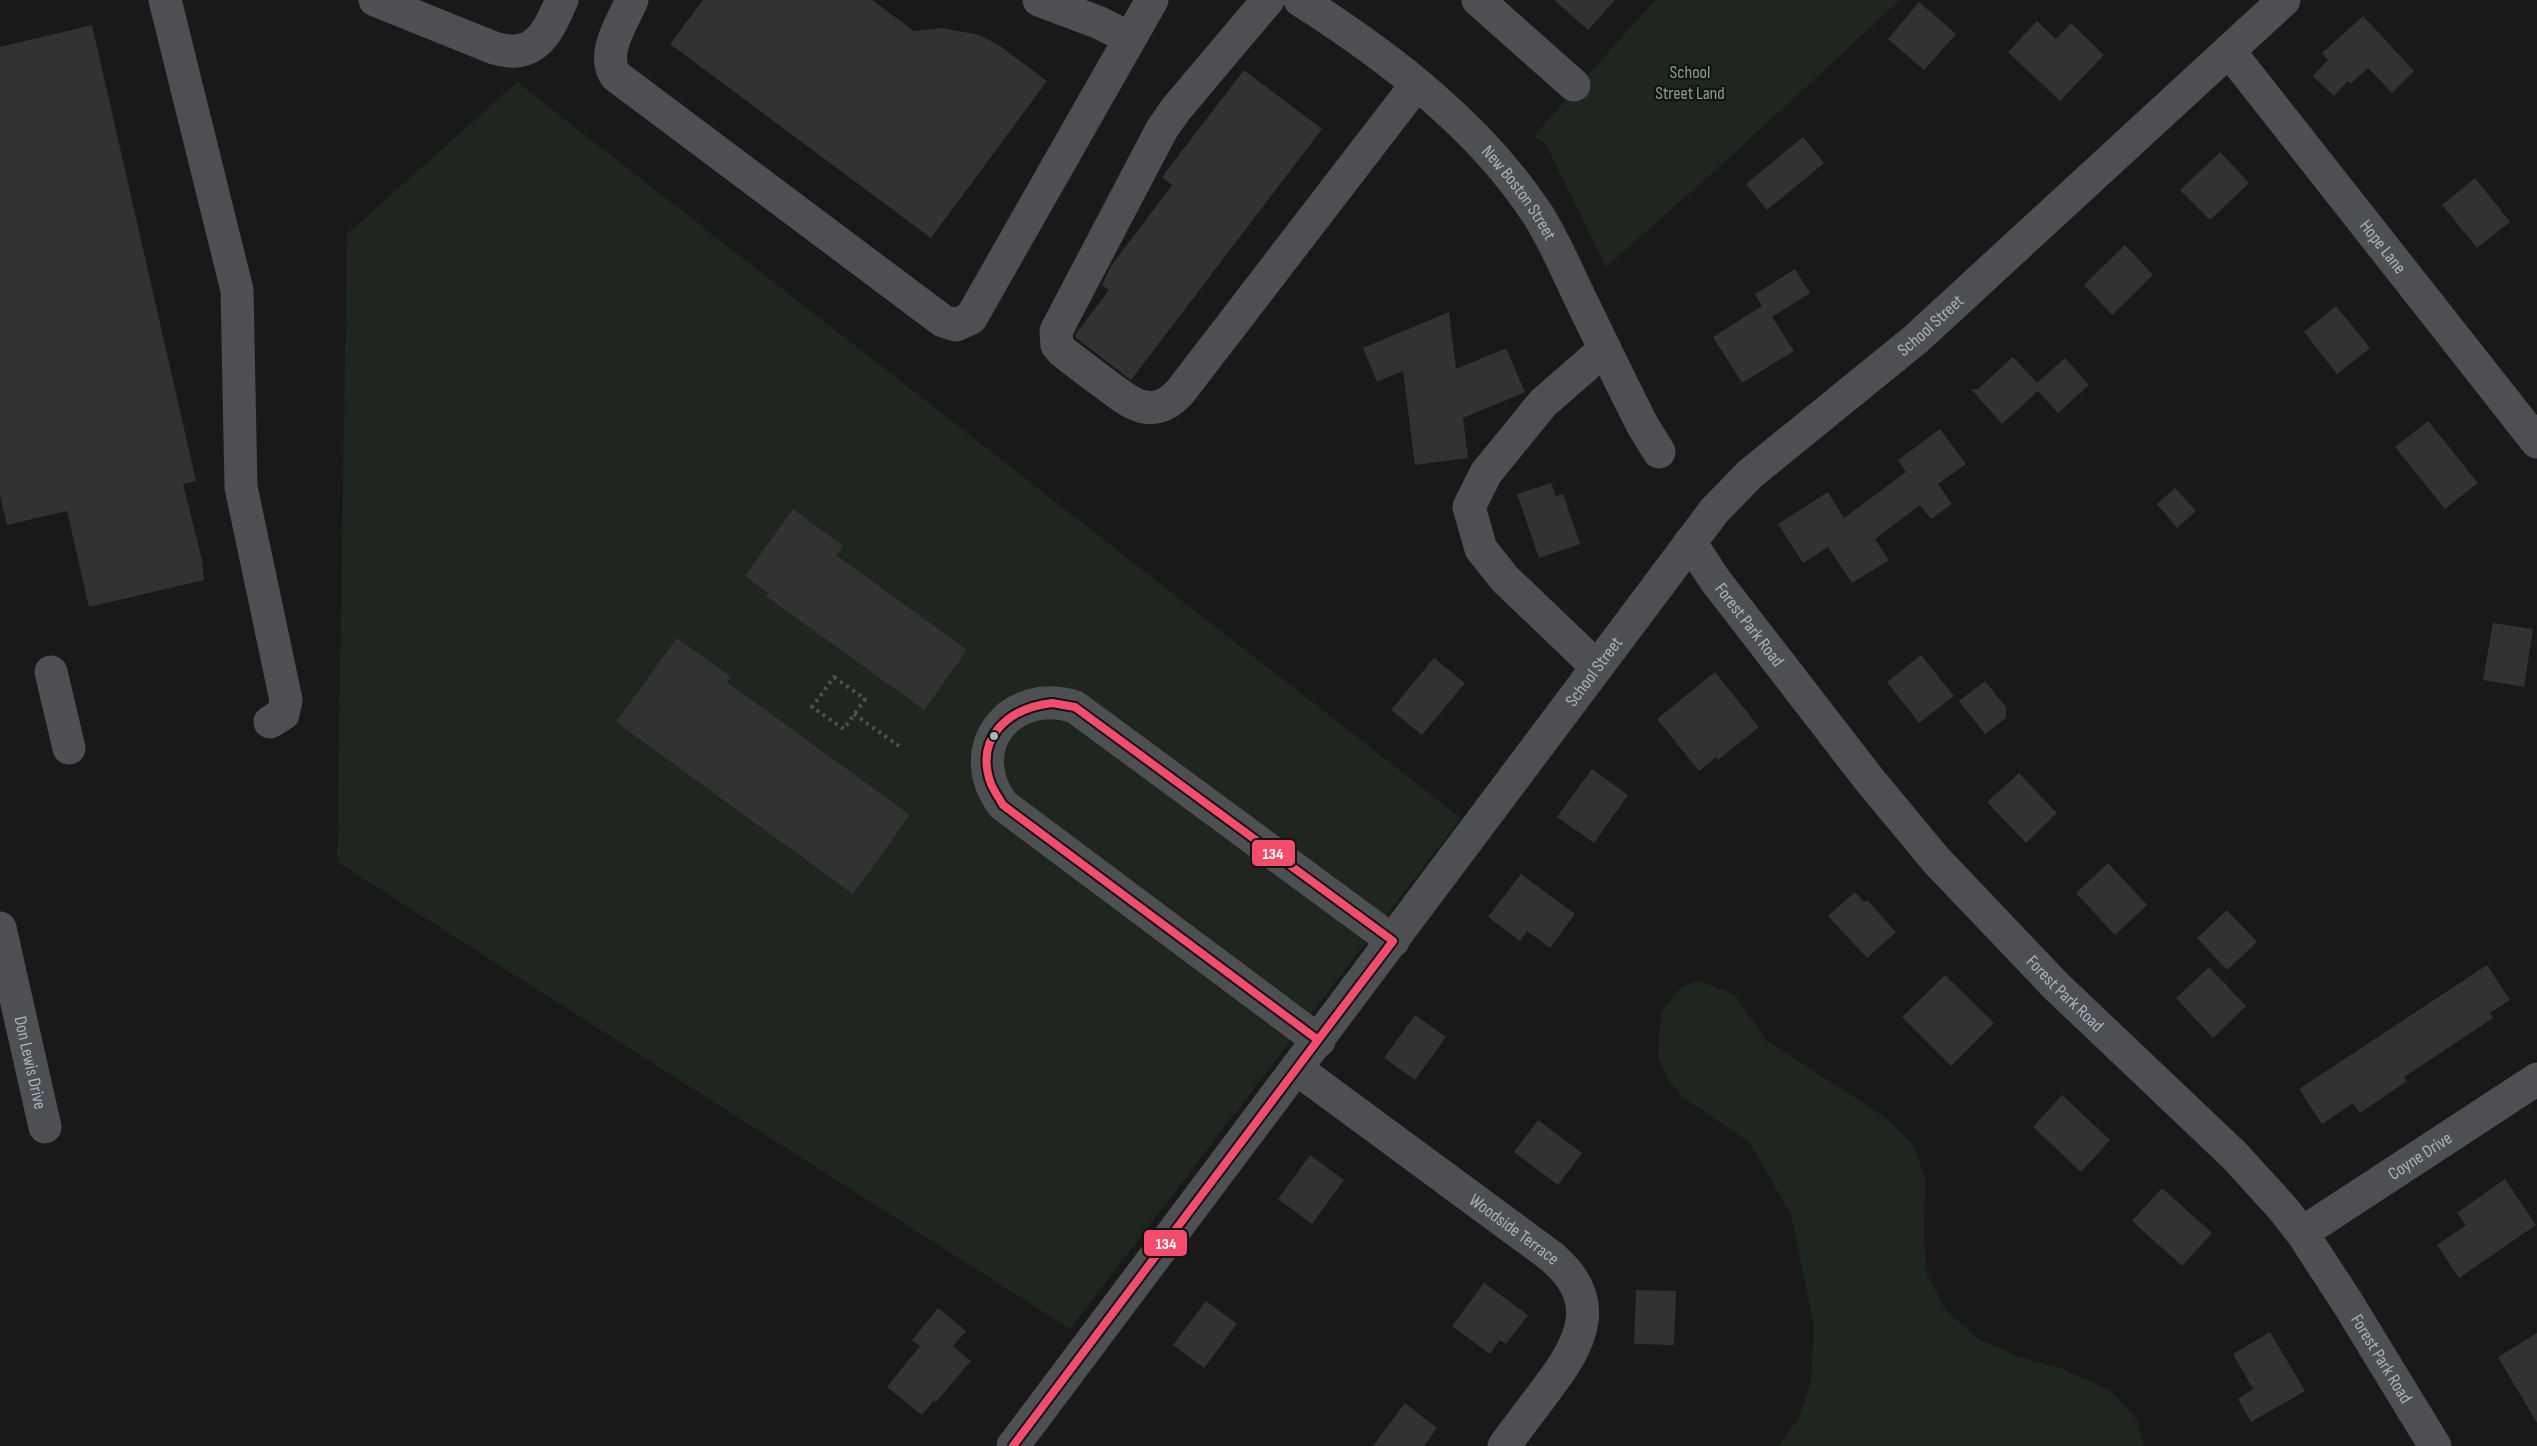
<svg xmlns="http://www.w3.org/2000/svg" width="2537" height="1446" viewBox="0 0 2537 1446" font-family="'Sofia Sans Condensed',sans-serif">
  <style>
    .green { fill: #1f261f }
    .building { fill: #323233 }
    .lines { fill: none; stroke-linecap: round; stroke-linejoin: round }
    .path { stroke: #4f5053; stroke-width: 4; stroke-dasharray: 3 4.5; stroke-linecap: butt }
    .minor { stroke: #4d4f52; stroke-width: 33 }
    .bus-1-casing { stroke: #131315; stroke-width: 12 }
    .bus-1 { stroke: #f44d6c; stroke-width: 8 }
    .bus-dot { fill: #abb1b9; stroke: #131315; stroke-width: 2 }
    .labels { text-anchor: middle; stroke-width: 4.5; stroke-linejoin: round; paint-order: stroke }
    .park-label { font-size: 18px; fill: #84a482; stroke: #131315 }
    .street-label { font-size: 18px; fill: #abb1b9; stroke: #131315 }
    .line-badge { stroke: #131315; stroke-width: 2 }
    .badge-label { font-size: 16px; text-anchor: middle; font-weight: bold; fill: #fff }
  </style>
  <rect width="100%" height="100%" fill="#191919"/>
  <path class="green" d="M 1655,0 L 1900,0 L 1726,161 L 1606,267 L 1547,146 L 1534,136 Z
    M 517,82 L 1461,818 L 1070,1329 L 337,862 L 347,234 Z
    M 1698,981 L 1734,994 L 1767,1041 L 1884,1116 L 1914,1146 L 1925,1178 L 1924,1238 L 1927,1275 L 1946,1310 L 1977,1338 L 2017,1356 L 2060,1368 L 2110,1390 L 2137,1419 L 2144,1446 L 1778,1446 L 1799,1418 L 1811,1382 L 1814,1326 L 1791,1214 L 1749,1142 L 1685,1099 L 1668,1079 L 1658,1058 L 1661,1012 L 1682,986 Z"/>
  <path class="building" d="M 703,0 L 872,0 L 914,31 L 942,28 L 980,35 L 1000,46 L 1047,81 L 931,238 L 670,44 Z
    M 1554,0 L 1615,0 L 1588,30 Z
    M 1919,2 L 1956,34 L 1924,70 L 1888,39 Z
    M 2363,16 L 2414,71 L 2392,93 L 2368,68 L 2350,84 L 2348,81 L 2334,96 L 2313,76 L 2328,60 L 2322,53 Z
    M 2037,21 L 2056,39 L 2071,23 L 2104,55 L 2060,101 L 2008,52 Z
    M 92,25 L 196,481 L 183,484 L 202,560 L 204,580 L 89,607 L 67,511 L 7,525 L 0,495 L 0,47 Z
    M 1244,70 L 1322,129 L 1131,380 L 1076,338 L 1075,335 L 1109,290 L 1102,285 L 1111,266 L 1172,185 L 1162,177 Z
    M 1803,137 L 1824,163 L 1767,210 L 1746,184 Z
    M 2220,152 L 2249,183 L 2210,220 L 2180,190 Z
    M 2475,178 L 2510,222 L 2477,248 L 2442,205 Z
    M 2125,245 L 2153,275 L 2112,315 L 2084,285 Z
    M 1795,269 L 1810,293 L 1772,317 L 1794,351 L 1742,383 L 1713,337 L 1762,306 L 1755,294 Z
    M 2336,306 L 2370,348 L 2337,374 L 2304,332 Z
    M 1449,312 L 1456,369 L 1506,348 L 1525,392 L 1463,418 L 1468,458 L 1415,465 L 1403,371 L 1377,382 L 1363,348 Z
    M 2013,357 L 2037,383 L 2065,358 L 2089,385 L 2058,413 L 2038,391 L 2002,424 L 1971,389 L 1978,389 Z
    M 2428,421 L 2478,483 L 2445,509 L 2395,447 Z
    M 1940,429 L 1966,464 L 1938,484 L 1952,504 L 1931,519 L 1920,505 L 1875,539 L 1889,560 L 1852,583 L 1828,547 L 1803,563 L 1778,524 L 1828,492 L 1844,518 L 1906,472 L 1898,460 Z
    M 1551,483 L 1556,496 L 1563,494 L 1580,544 L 1539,558 L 1517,494 Z
    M 2175,488 L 2196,511 L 2177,528 L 2157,504 Z
    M 793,509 L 843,546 L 836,555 L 967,650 L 924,710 L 766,596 L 768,593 L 745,576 Z
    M 2493,623 L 2533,629 L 2524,687 L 2483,680 Z
    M 677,638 L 731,677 L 727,682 L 910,815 L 853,894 L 616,722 Z
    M 1921,655 L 1954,696 L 1919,723 L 1887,682 Z
    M 1434,658 L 1465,683 L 1422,735 L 1391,710 Z
    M 1715,672 L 1759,727 L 1718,760 L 1716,757 L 1699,771 L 1657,719 Z
    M 1985,681 L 2006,707 L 2006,718 L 1985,734 L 1959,701 Z
    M 1592,769 L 1628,795 L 1594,843 L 1557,817 Z
    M 2019,773 L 2057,813 L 2026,843 L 1987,802 Z
    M 2108,863 L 2147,905 L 2115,935 L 2076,893 Z
    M 1521,874 L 1575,914 L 1550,948 L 1527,931 L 1520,941 L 1488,917 Z
    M 1855,892 L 1864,902 L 1867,900 L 1896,932 L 1867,958 L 1828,916 Z
    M 2227,910 L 2257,942 L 2227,970 L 2197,938 Z
    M 2487,965 L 2510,1000 L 2490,1013 L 2493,1018 L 2404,1077 L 2407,1081 L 2360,1113 L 2353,1103 L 2322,1124 L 2299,1089 Z
    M 2209,967 L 2246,1006 L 2213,1038 L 2176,998 Z
    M 1945,975 L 1994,1023 L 1951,1066 L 1902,1017 Z
    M 1415,1015 L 1446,1037 L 1415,1080 L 1384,1058 Z
    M 2062,1095 L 2110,1140 L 2081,1172 L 2033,1127 Z
    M 1538,1120 L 1582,1153 L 1558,1185 L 1514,1152 Z
    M 1310,1155 L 1344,1180 L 1312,1224 L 1278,1199 Z
    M 2505,1179 L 2536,1225 L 2459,1278 L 2437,1245 L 2466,1225 L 2457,1213 Z
    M 2162,1188 L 2212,1233 L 2182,1266 L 2132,1221 Z
    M 1484,1283 L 1528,1315 L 1506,1344 L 1500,1340 L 1490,1354 L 1452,1326 Z
    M 1636,1290 L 1676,1291 L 1674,1345 L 1634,1344 Z
    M 1206,1301 L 1237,1324 L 1204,1368 L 1173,1345 Z
    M 938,1308 L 966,1331 L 953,1346 L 971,1361 L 936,1402 L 934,1400 L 922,1415 L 887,1387 L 920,1346 L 912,1340 Z
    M 2270,1332 L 2305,1391 L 2251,1422 L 2238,1399 L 2253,1389 L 2233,1354 Z
    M 2537,1333 L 2537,1423 L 2498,1357 Z
    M 1405,1403 L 1437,1428 L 1424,1446 L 1373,1446 Z"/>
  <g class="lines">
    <path class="path" d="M 834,677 L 865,699 L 844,729 L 812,707 Z
      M 854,714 L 899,746"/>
    <g class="minor">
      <path d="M 165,0 L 237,290 L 241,487 L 286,700 L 283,714 L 270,722"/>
      <path d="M 375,0 L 494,48 C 535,61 548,32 562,0"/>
      <path d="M 632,0 C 623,21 600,54 616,76 L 943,321 L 956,325 L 971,318 L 1152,0"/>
      <path d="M 1039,0 L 1100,23 L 1129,38"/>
      <path d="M 1268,0 L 1176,109 L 1162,129 L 1056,331 L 1057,345 L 1063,352 C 1076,362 1090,373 1104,383 C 1130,403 1152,422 1180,392 L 1416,85"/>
      <path id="s1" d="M 1300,0 C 1388,56 1480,126 1538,215 C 1554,240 1566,269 1579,296 C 1600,339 1621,383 1643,426 L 1659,452"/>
      <path d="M 1478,0 L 1574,85"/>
      <path id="s2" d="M 2229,51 L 2537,442"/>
      <path id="s3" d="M 1690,542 L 1715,580 L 1868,778 L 1936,860 L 2056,986 L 2235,1156 L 2284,1210 L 2302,1233 L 2347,1302 L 2435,1446"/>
      <path d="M 1597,667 L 1505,579 L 1481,549 L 1469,507 L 1486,473 L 1543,403 L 1605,349"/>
      <path d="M 51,672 L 69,748"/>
      <path id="s4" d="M 0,928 L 45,1127"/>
      <path d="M 1319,1041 L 1003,805 C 961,749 1010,686 1075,707 L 1393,941"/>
      <path id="s5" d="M 1297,1069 L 1552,1257 C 1605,1302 1580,1345 1546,1390 C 1532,1409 1518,1427 1504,1446"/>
      <path id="s6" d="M 2302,1233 L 2537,1079"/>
      <path id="s7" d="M 1013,1446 L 1714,511 L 1750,474 L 1916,339 L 2284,0"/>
    </g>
    <defs>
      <path id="bus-1" d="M 1052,703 L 1075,707 L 1393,941 L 1318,1040 L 1003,805 C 999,798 994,791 991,784 C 974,737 1009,708 1052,703 Z
        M 1013,1446 L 1318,1040"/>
    </defs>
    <use href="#bus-1" class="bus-1-casing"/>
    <use href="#bus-1" class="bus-1"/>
  </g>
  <circle class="bus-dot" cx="994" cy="736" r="5"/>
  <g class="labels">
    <g class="park-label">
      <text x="1690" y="78">School<tspan x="1690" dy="21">Street Land</tspan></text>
    </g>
    <g class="street-label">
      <text dy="6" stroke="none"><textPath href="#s1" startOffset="294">New Boston Street</textPath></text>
      <text dy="6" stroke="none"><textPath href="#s2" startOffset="249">Hope Lane</textPath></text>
      <text dy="6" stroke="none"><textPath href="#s7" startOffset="1454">School Street</textPath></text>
      <text dy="6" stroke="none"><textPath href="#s3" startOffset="102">Forest Park Road</textPath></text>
      <text dy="6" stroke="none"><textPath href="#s7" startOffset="968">School Street</textPath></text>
      <text dy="6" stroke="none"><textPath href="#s3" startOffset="588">Forest Park Road</textPath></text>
      <text dy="6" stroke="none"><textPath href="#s4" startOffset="138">Don Lewis Drive</textPath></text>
      <text dy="6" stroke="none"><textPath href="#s6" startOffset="141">Coyne Drive</textPath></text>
      <text dy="6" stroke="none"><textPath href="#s5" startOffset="270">Woodside Terrace</textPath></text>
      <text dy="6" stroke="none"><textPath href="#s3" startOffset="1074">Forest Park Road</textPath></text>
    </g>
  </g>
  <g class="line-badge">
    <rect x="1251" y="839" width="45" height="28" rx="6" fill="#f44d6c"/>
    <rect x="1143" y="1229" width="45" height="28" rx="6" fill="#f44d6c"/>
  </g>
  <g class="badge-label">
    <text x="1273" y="859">134</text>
    <text x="1166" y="1249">134</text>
  </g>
</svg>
